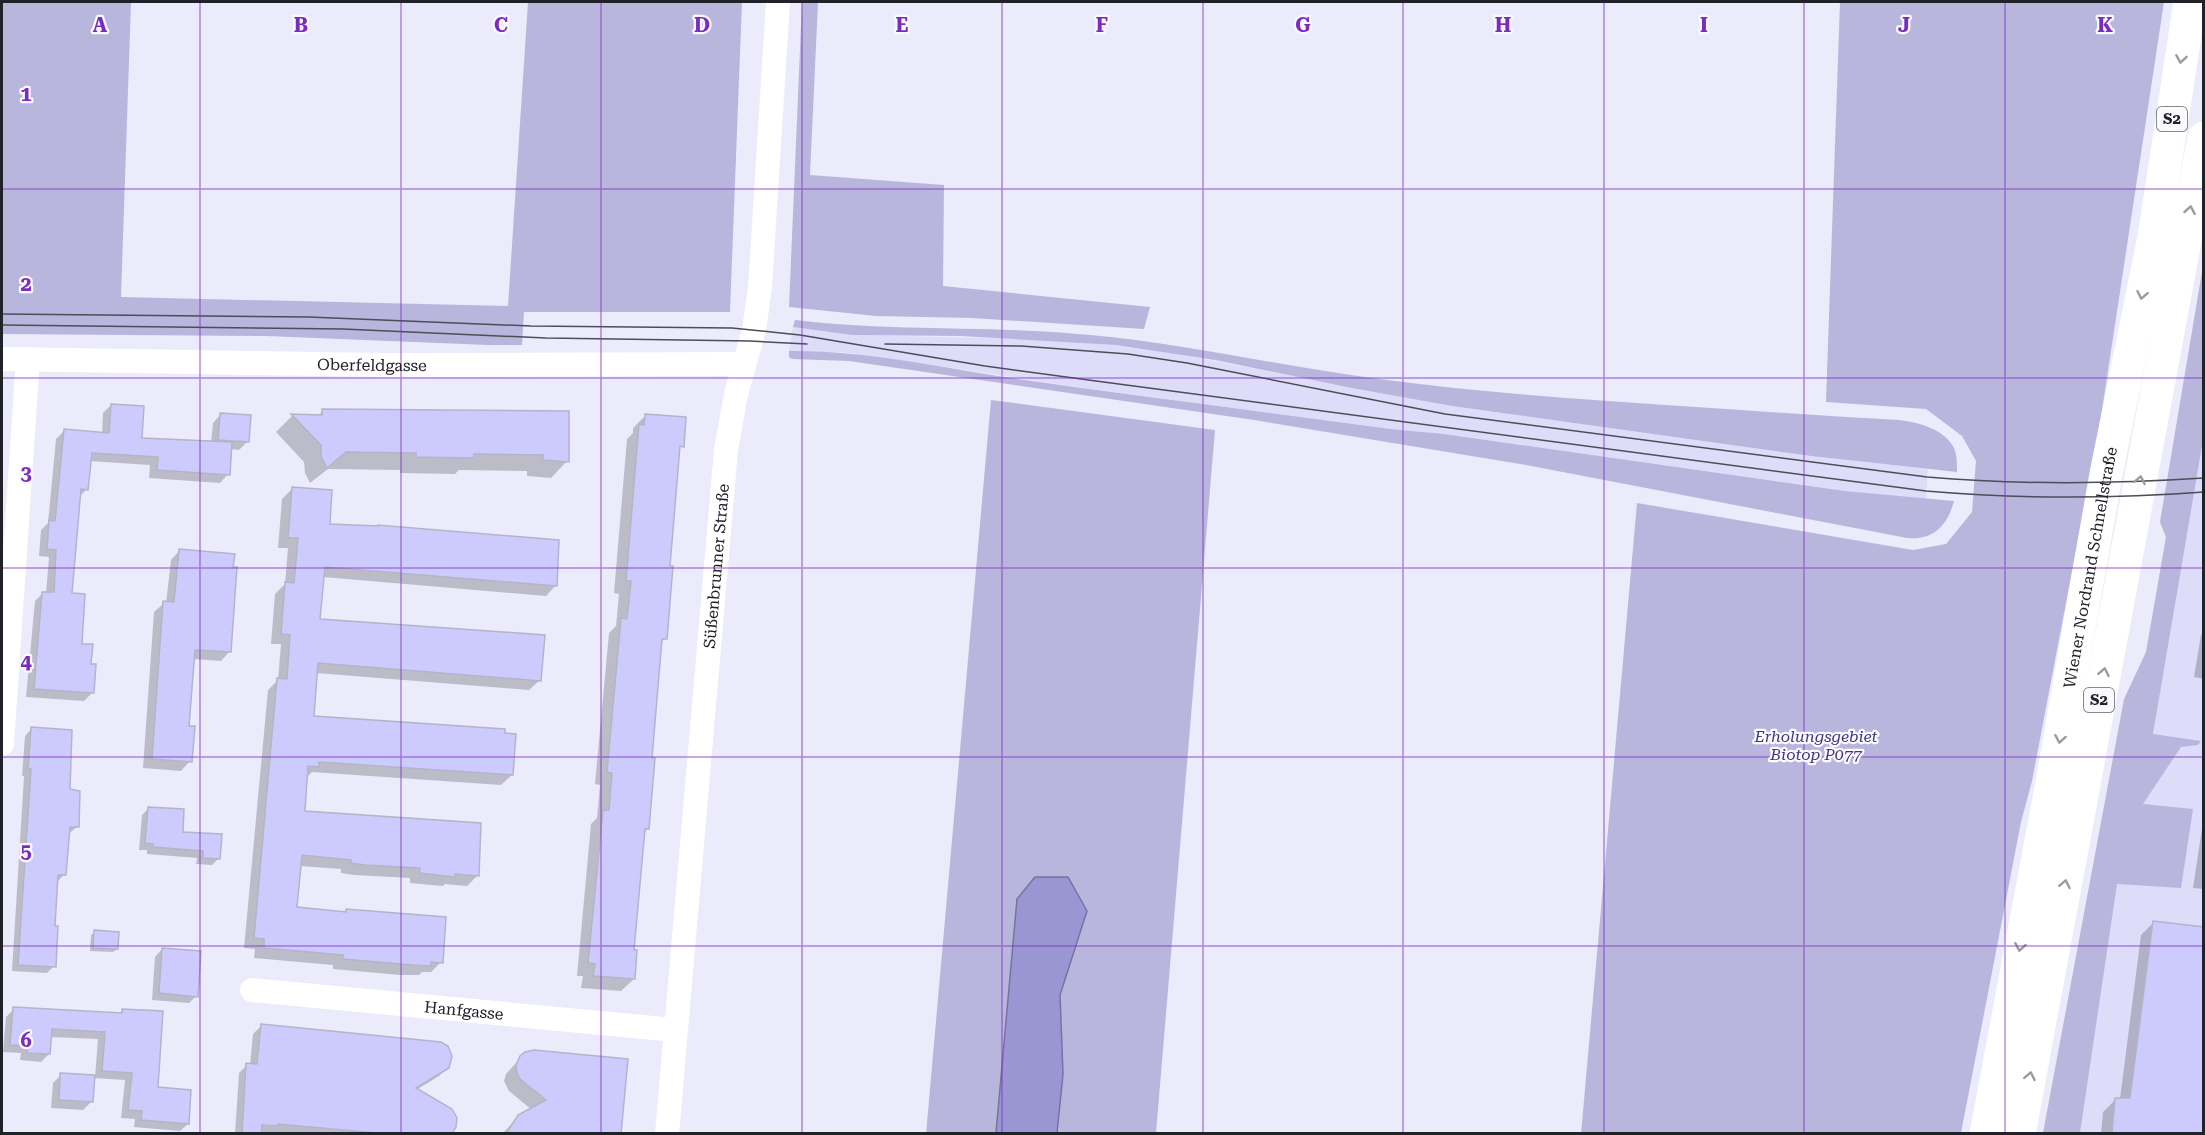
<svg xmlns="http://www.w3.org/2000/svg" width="2205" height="1135" viewBox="0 0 2205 1135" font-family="'Roboto Serif',serif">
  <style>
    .built { fill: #deddf9 }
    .green { fill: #b8b6dd }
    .water { fill: #9a96d3; stroke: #7673a0; stroke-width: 1.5 }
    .shadow { fill: #0003 }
    .building { fill: #cdcbfe; stroke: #b4b4c8; stroke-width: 1.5 }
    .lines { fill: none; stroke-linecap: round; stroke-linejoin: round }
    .minor { stroke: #fff; stroke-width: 24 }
    .highway { stroke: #fff; stroke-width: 33 }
    .tram { stroke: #4d4d57; stroke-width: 1.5 }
    .oneway { stroke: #9b9b9f }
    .grid { fill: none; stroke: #7b2cbf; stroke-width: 1.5; stroke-opacity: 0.55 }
    .labels { text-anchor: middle; stroke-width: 4.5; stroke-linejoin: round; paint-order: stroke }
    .shield { fill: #f9f9fe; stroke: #626269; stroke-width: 1.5 }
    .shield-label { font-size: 15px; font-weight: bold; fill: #212129 }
    .street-label { font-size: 16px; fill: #212129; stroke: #f9f9fe }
    .park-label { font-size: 16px; font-style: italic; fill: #42367f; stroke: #f9f9fe }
    .grid-label { font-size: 20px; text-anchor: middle; font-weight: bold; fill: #7b2cbf; stroke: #f9f9fe; stroke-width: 4.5; stroke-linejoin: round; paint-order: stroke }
  </style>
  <rect width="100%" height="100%" fill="#ebebfc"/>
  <path class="built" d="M 2203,266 L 2203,1133 L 2079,1134 L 2140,666 L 2146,652 L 2166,538 L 2160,522 Z
    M 793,327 L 852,335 L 1034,339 L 1116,345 L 1166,352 L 1452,406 L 1811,456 L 1928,469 L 1926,499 L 1845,491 L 1444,434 L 1391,429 L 1090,389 L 874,356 L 840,352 L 789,351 Z"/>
  <path class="green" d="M 2,2 L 131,2 L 121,297 L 508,306 L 528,2 L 742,2 L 730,312 L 524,312 L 522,345 L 488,345 L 266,336 L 2,334 Z
    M 802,2 L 818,2 L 810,175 L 944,185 L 943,286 L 1150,307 L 1144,329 L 972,318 L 876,316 L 789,307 Z
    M 1840,2 L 2164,2 L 2099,430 L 2032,781 L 2021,822 L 1961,1133 L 1581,1134 L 1637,503 L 1913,550 L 1946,544 L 1972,512 L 1976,461 L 1962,436 L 1926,409 L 1826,402 Z
    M 2203,266 L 2203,440 L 2153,734 L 2201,741 L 2198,745 L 2181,747 L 2143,804 L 2193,809 L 2181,888 L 2117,884 L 2080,1133 L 2043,1133 L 2124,699 L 2146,652 L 2166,537 L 2160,522 Z
    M 795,320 C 893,332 991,325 1090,335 C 1190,344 1288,368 1387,380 C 1480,392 1572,399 1665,405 C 1743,410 1821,416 1899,420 C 1917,422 1945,429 1954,448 C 1957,455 1957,464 1957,472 L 1811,456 L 1452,406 L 1352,388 L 1215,360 L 1116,345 L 960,336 L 852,335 L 793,327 Z
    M 789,351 C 867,350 942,368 1018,379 C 1143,397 1267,412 1391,429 L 1444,434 L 1845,491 L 1954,501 C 1948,525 1933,541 1907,538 L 1526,465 L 1254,420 L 849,361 L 792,359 L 789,357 Z
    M 991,400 L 1215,430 L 1156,1133 L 1057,1133 L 1063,1074 L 1060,995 L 1087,911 L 1007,1027 L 996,1133 L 926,1134 Z"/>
  <path class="water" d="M 1035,877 L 1068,877 L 1087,911 L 1060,995 L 1063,1074 L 1057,1133 L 996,1133 L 1017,899 Z"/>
  <path class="shadow" d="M 111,405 L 140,440 L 211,443 L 213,423 L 221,414 L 248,441 L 239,450 L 230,449 L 228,474 L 220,483 L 149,478 L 150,465 L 89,461 L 87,489 L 79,497 L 70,595 L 80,646 L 90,665 L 92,693 L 84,701 L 26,697 L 35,601 L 43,593 L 46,593 L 49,557 L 39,556 L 41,530 L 48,523 L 56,439 L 65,430 L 102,434 L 103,413 Z
    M 323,411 L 568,413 L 567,461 L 551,478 L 527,476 L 527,471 L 459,470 L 455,474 L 400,473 L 400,470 L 328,469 L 310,483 L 305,473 L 304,462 L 276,432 L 292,416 L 317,416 Z
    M 646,415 L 682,446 L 678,450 L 668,567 L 665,638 L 661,643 L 650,759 L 648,829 L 643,833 L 632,951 L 634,979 L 621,991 L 581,988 L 583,976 L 577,976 L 591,824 L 597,818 L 600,785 L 595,784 L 609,633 L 616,626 L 619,594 L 614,593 L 627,439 L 633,433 L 633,428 Z
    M 292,489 L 328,526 L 556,585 L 546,596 L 323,577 L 319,620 L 540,680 L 529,690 L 316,673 L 312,717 L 512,775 L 501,785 L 312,772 L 307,777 L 303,812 L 478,875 L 467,886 L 445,884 L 443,886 L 410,883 L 410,878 L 354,875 L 341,873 L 341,869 L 300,866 L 296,909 L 344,913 L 347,911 L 441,962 L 431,972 L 422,972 L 419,975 L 400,975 L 333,969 L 333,965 L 254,958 L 255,949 L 244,948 L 268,690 L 278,680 L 281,644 L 271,644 L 275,594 L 285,584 L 288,548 L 278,548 L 282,499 Z
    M 180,550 L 230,651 L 221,661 L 193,659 L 187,727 L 190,761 L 181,771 L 143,768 L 154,612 L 164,603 L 166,603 L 171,560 Z
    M 2204,633 L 2204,679 L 2194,677 L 2201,635 Z
    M 32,728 L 68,790 L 77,827 L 68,834 L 64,875 L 56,883 L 53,927 L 54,966 L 47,973 L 12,971 L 24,776 L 22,776 L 25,736 Z
    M 149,808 L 181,833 L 219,858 L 212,865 L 196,864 L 197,858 L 147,854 L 147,850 L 139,850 L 142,815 Z
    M 2204,815 L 2204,889 L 2193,888 Z
    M 2154,922 L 2204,1134 L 2101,1134 L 2103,1112 L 2116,1099 L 2120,1099 L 2141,935 Z
    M 95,932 L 117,949 L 113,952 L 90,951 L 91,935 Z
    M 162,949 L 196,996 L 189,1003 L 152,1000 L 155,957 Z
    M 14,1009 L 119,1014 L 123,1010 L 156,1089 L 188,1124 L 180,1131 L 134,1127 L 135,1119 L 121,1118 L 125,1080 L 93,1078 L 92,1101 L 83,1110 L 51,1108 L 53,1083 L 61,1075 L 95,1077 L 98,1039 L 50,1037 L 49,1054 L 41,1062 L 20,1060 L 21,1053 L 3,1052 L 6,1017 Z
    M 261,1026 L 449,1052 L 451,1061 L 448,1067 L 439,1076 L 416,1090 L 449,1134 L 235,1134 L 239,1073 L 247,1065 L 250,1065 L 253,1034 Z
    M 524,1054 L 619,1134 L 502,1134 L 515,1120 L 532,1110 L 509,1091 L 504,1081 L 506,1074 Z"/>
  <path class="building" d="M 111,404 L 144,406 L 142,438 L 232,442 L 230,475 L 157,470 L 158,457 L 92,453 L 88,490 L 81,489 L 72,593 L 85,594 L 82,644 L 93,644 L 91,664 L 96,664 L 94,693 L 34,689 L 42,592 L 54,592 L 56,550 L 47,549 L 49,520 L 55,521 L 64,429 L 109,433 Z
    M 322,409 L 569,411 L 569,462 L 543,460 L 543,455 L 474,454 L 474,458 L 416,457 L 416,453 L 346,452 L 327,468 L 321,456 L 321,445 L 291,414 L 322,415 Z
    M 220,413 L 251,415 L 249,442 L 218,440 Z
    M 645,414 L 686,417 L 684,447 L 680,446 L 670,566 L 673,566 L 667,639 L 662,639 L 652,758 L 655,758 L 649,829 L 645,829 L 634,950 L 637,950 L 635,979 L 593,976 L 595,964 L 588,963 L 603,810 L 609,810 L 612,773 L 607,772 L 621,618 L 627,619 L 631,581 L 626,581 L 639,424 L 644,425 Z
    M 292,487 L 332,490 L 330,524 L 378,526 L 378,525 L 559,540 L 557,586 L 325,567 L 320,619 L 545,635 L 541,681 L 318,663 L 314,716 L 505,729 L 505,733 L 516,734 L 513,775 L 319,762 L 319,767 L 308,766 L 305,811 L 481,823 L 479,876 L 455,874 L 455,877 L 419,873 L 420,868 L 365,865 L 351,863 L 351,860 L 302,855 L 297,907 L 346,912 L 346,909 L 446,917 L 443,963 L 431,962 L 431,966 L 412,965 L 343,959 L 343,955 L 264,948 L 264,939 L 254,938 L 277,678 L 287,679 L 290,635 L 281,634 L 285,582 L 294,583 L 298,538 L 288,538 Z
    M 179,549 L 235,554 L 233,567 L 237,567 L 231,652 L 195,650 L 189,726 L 195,726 L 192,762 L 152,759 L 163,601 L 174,602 Z
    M 31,727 L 72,730 L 70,789 L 80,791 L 79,827 L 70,827 L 66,875 L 58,875 L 55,926 L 58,926 L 56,967 L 18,965 L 31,769 L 28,769 Z
    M 148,807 L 184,809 L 183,832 L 222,834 L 220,859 L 203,858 L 203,851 L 153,847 L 153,844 L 145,843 Z
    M 2153,921 L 2204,927 L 2204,1134 L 2112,1134 L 2115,1098 L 2130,1098 Z
    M 94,930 L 119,932 L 118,949 L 93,948 Z
    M 162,948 L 201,951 L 198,997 L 159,993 Z
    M 13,1007 L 122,1013 L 122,1009 L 163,1011 L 158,1087 L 191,1090 L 189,1124 L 141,1120 L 142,1111 L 128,1110 L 132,1073 L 102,1071 L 105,1032 L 52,1029 L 50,1054 L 27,1053 L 28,1046 L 10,1045 Z
    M 261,1024 L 441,1042 L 448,1046 L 452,1056 L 449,1068 L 416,1088 L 452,1109 L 457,1118 L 456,1127 L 452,1134 L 388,1134 L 278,1124 L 278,1126 L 262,1125 L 261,1134 L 242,1134 L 246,1063 L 257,1064 Z
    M 534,1050 L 628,1059 L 621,1134 L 506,1134 L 518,1115 L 546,1100 L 520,1079 L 517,1073 L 516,1065 L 520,1056 L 525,1052 Z
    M 60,1073 L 95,1075 L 93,1102 L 59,1100 Z"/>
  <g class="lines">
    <g class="minor">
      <path id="s1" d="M 2,359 L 386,365 L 744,364"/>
      <path d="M 2,744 L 28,359"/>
      <path id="s2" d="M 252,990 L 675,1030"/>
      <path id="s3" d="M 667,1134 L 726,450 L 736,394 L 754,330 L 760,287 L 778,2"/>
    </g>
    <g class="highway">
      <path id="s4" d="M 1986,1134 L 2053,777 L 2106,474 L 2154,237 L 2190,2"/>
      <path d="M 2019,1134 L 2204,138"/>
    </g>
    <path class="tram" d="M 2,314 L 309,317 L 531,326 L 732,328 L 800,335 L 985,366 L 1096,381 L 1926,491 C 2019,499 2111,499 2204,492
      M 2,325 L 343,329 L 546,338 L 750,341 L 807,344
      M 885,344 L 1021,346 L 1128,354 L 1187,363 L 1445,414 L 1927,477 C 2020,485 2111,484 2204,478"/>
  </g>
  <defs><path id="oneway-chevron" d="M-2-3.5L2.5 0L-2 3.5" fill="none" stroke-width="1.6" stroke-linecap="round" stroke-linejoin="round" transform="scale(1.5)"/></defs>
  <g class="oneway">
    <use href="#oneway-chevron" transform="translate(2181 59) rotate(99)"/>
    <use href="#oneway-chevron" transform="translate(2190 210) rotate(-80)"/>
    <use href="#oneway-chevron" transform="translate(2142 295) rotate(101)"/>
    <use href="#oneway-chevron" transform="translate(2140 480) rotate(-79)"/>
    <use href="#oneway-chevron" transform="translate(2104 672) rotate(-79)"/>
    <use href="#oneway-chevron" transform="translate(2060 739) rotate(100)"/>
    <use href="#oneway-chevron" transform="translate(2065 884) rotate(-79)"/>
    <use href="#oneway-chevron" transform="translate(2020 947) rotate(100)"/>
    <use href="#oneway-chevron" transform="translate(2030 1076) rotate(-79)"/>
  </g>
  <path class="grid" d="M 200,2 L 200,1134M 401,2 L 401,1134M 601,2 L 601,1134M 802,2 L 802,1134M 1002,2 L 1002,1134M 1203,2 L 1203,1134M 1403,2 L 1403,1134M 1604,2 L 1604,1134M 1804,2 L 1804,1134M 2005,2 L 2005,1134M 2,189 L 2204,189M 2,378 L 2204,378M 2,568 L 2204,568M 2,757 L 2204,757M 2,946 L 2204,946"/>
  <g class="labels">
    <g class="shield">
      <rect x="2157" y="107" width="30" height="24" rx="4.5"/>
      <rect x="2084" y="688" width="30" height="24" rx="4.5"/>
    </g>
    <g class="shield-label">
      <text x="2172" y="124">S2</text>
      <text x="2099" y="705">S2</text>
    </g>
    <g class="street-label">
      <text dy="6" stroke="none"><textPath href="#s1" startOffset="370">Oberfeldgasse</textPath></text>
      <text dy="6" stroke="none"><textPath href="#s3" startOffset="570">Süßenbrunner Straße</textPath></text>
      <text dy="6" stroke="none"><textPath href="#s4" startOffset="576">Wiener Nordrand Schnellstraße</textPath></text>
      <text dy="6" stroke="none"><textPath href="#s2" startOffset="213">Hanfgasse</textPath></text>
    </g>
    <g class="park-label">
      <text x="1816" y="742">Erholungsgebiet<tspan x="1816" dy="18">Biotop P077</tspan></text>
    </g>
  </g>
  <g class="grid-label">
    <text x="100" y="32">A</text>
    <text x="301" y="32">B</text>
    <text x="501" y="32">C</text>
    <text x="702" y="32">D</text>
    <text x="902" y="32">E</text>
    <text x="1102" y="32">F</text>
    <text x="1303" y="32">G</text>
    <text x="1503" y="32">H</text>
    <text x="1704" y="32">I</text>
    <text x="1904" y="32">J</text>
    <text x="2105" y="32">K</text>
    <text x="26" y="101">1</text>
    <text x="26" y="291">2</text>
    <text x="26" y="480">3</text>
    <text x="26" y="669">4</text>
    <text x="26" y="858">5</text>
    <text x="26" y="1047">6</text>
  </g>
  <rect width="2205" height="1135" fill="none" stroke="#212129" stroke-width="6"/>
</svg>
